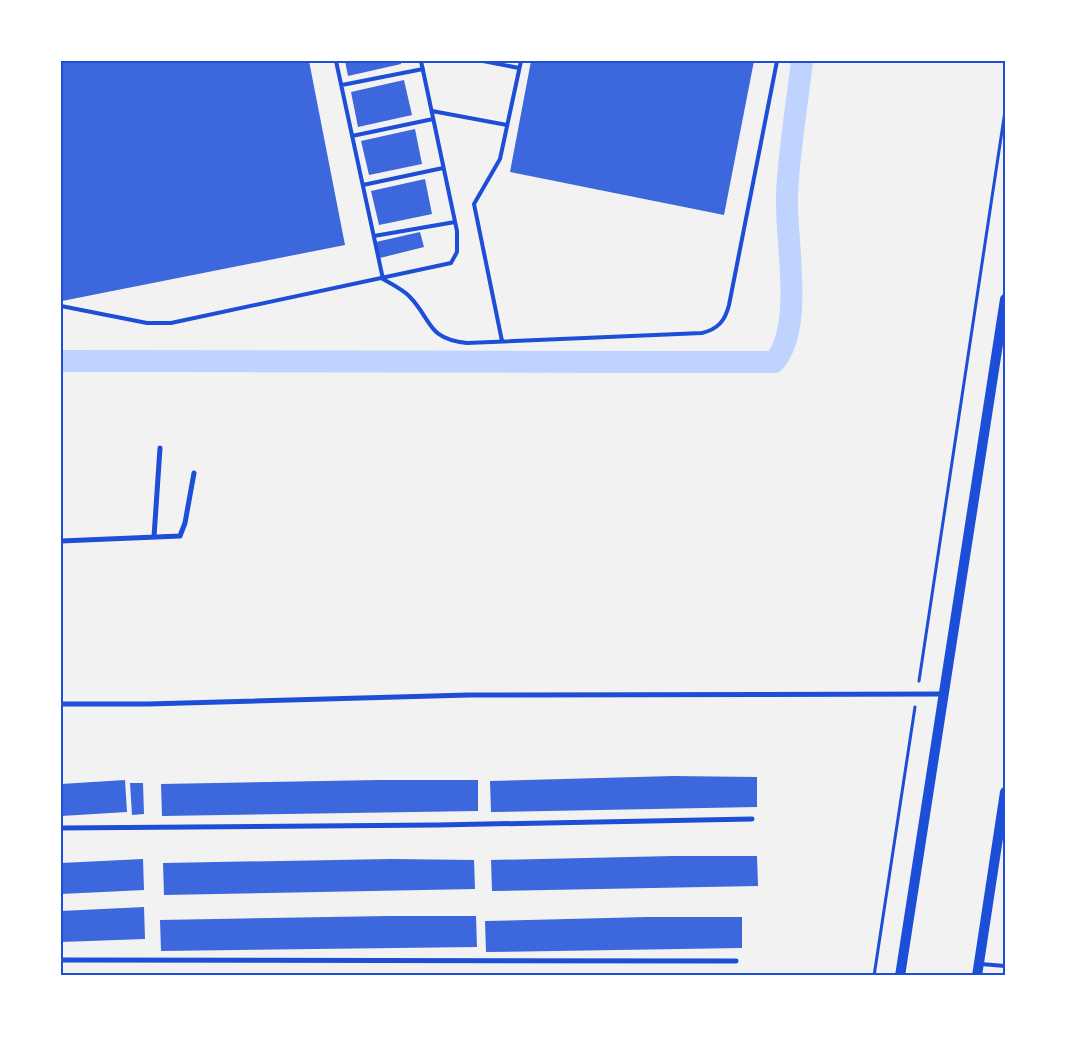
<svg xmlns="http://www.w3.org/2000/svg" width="1066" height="1037" viewBox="0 0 1066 1037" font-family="'Work Sans',sans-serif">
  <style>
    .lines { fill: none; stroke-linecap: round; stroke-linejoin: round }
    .canal { stroke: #bfd3fe; stroke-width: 22 }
    .building { fill: #3d67dc }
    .path { stroke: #1d4ed8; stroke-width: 3 }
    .service { stroke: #1d4ed8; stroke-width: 4 }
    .minor { stroke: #1d4ed8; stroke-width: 5 }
    .secondary { stroke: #1d4ed8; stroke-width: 10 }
    .neatline { fill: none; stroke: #1d4ed8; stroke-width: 2 }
  </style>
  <rect width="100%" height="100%" fill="#f2f2f2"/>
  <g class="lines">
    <path class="canal" d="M 61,361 L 774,362 C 805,328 785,238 787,194 C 789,150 797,105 802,61"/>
  </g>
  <path class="building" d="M 61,61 L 309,61 L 345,245 L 62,301 Z
    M 345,61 L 401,61 L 401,64 L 348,76 Z
    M 531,61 L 754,61 L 724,215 L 510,172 Z
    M 404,80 L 412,115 L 358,127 L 351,92 Z
    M 415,129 L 422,164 L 369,175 L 361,141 Z
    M 425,179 L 432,214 L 379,225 L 371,191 Z
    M 420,232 L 424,247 L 380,258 L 376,242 Z
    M 673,776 L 757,777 L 757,807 L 491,812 L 490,781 Z
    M 125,780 L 127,812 L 61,816 L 61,784 Z
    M 379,780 L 478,780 L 478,811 L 162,816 L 161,784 Z
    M 130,783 L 143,783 L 144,814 L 132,815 Z
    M 673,856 L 757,856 L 758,886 L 492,891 L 491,860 Z
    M 143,859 L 144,890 L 61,894 L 61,863 Z
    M 391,859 L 474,860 L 475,889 L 164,895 L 163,863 Z
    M 144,907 L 145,939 L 61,942 L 61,911 Z
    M 388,916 L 476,916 L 477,947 L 161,951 L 160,920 Z
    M 647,917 L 742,917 L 742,948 L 486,952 L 485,921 Z"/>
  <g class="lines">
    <path class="path" d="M 919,681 L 1005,111
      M 874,976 L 915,707"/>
    <path class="service" d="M 336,61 L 383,279 C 391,284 402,289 409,296 C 432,319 426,339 467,343 L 702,333 C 718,329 725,321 729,305 L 777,61
      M 483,61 L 519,68
      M 342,85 L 423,69
      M 432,111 L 507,125
      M 352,136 L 433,119
      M 363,185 L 443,168
      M 374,236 L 455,222
      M 61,306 L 147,323 L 171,323 L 451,263 L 457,252 L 457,231 L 421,61
      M 502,341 L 474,204 L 500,159 L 521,61
      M 981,964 L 1005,966"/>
    <path class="minor" d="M 154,537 L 160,448
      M 61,541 L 180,536 L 185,523 L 194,473
      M 61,704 L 148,704 L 468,695 L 944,694
      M 61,828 L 437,825 L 752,819
      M 61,960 L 736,961"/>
    <path class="secondary" d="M 900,976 L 1005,299
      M 977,976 L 1005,792"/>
  </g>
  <rect width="1066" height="1037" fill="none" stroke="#ffffff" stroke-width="125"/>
  <rect x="62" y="62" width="942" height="912" class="neatline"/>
</svg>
